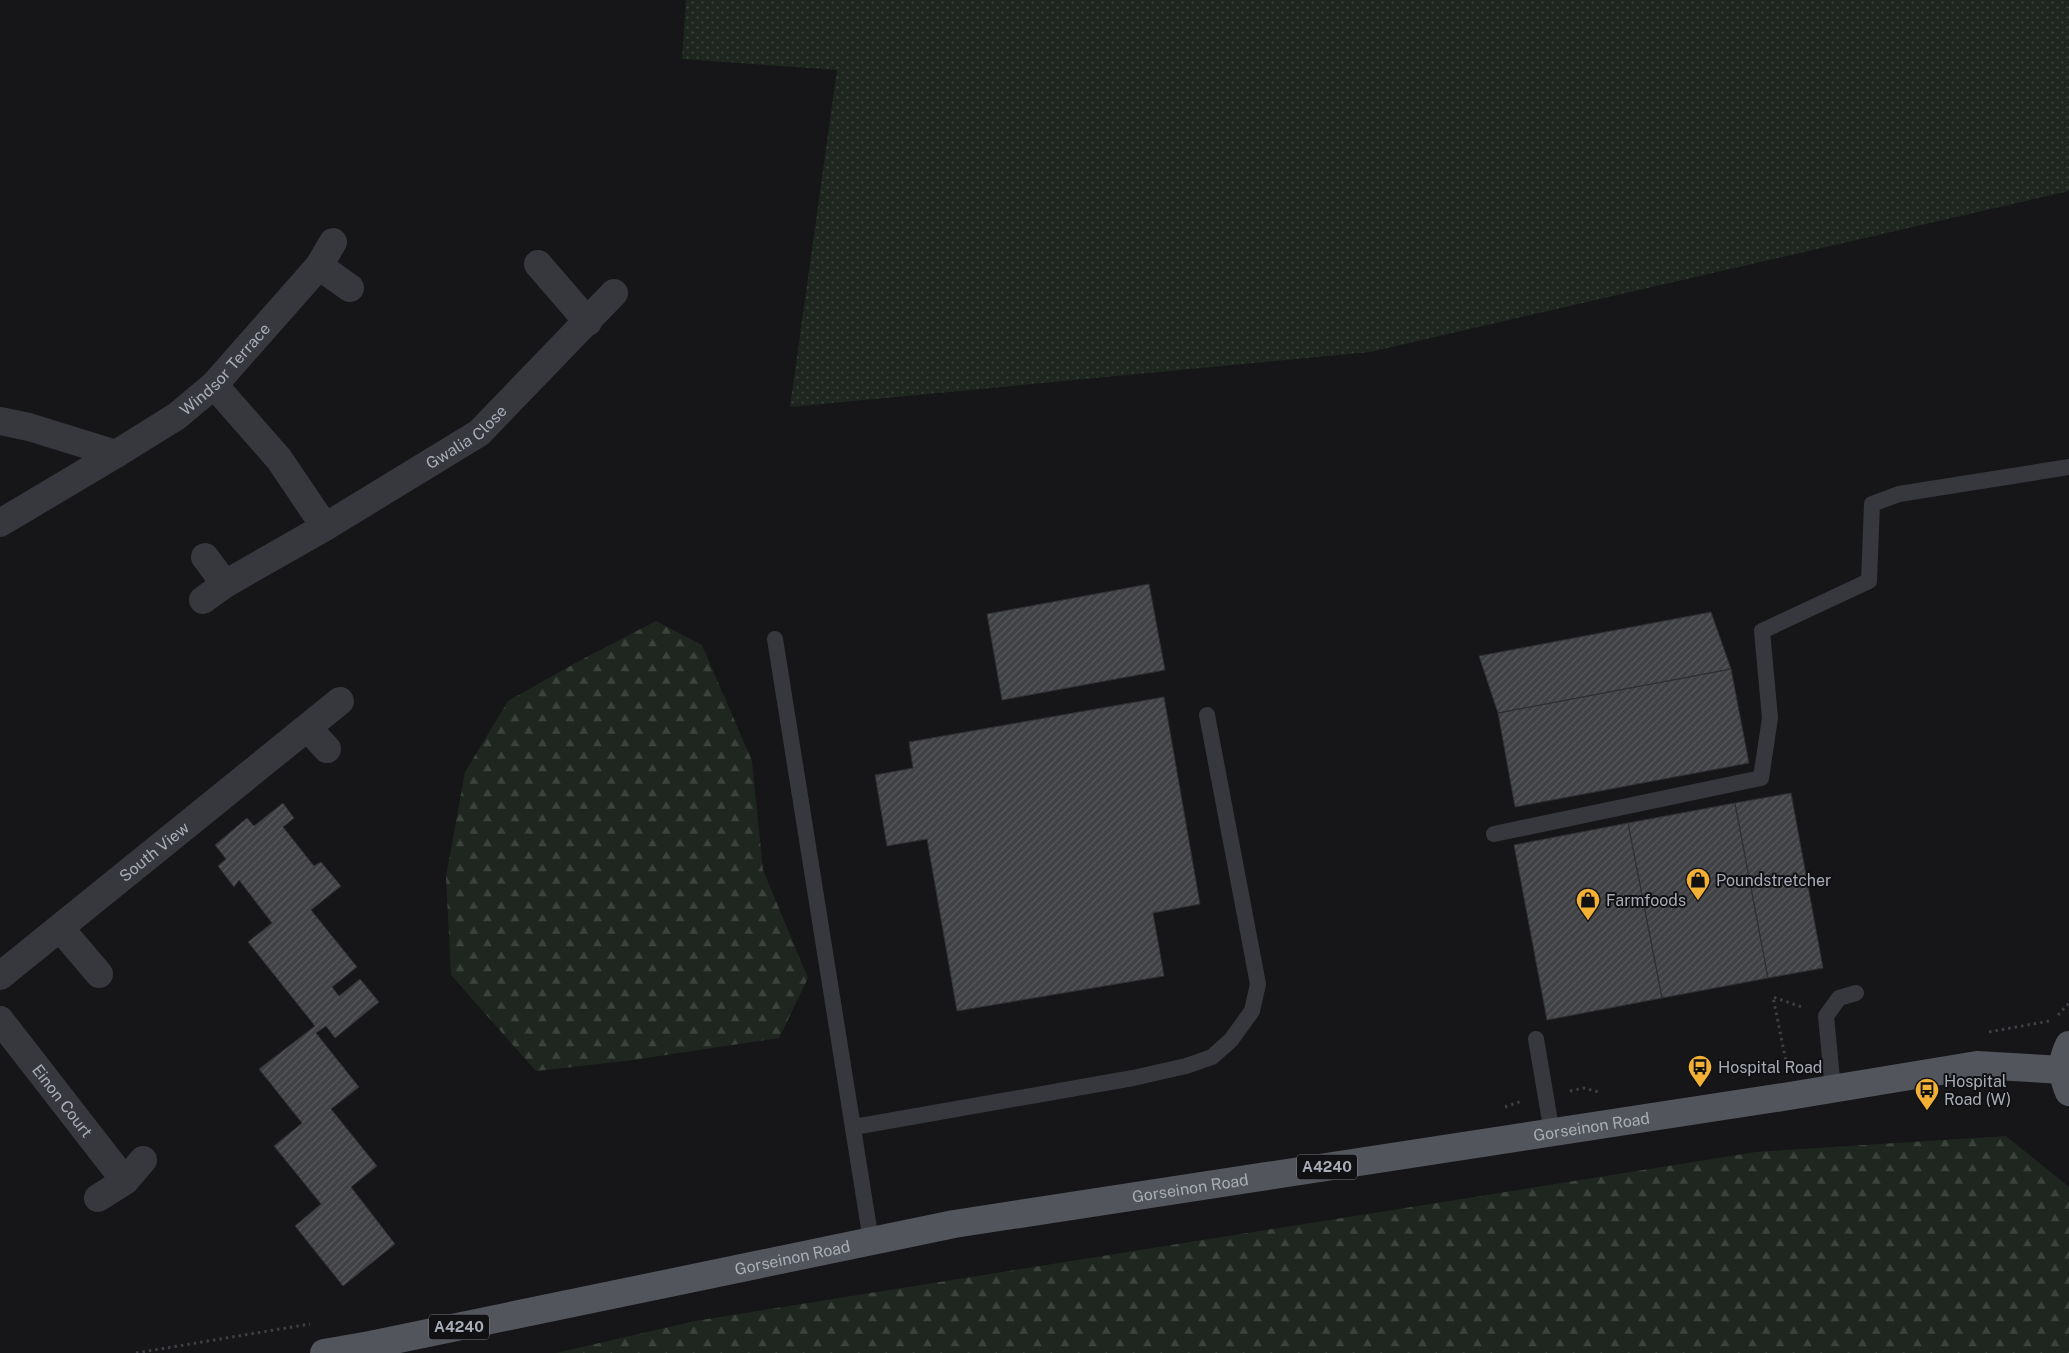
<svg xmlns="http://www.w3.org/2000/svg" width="2069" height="1353" viewBox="0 0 2069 1353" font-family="'Public Sans',sans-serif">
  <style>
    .grass { fill: url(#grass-dots) }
    .forest { fill: url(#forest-firs) }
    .building { fill: url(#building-hatch); stroke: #303034 }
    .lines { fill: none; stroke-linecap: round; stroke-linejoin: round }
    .path { stroke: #3d3f44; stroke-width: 3; stroke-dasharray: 2.5 4; stroke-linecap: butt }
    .lane { stroke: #37383d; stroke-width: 16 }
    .street { stroke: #37383d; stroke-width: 28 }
    .primary { stroke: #53555c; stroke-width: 28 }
    .labels { text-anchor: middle; stroke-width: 4; stroke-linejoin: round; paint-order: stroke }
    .shield { fill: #111113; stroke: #7b7e86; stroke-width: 1 }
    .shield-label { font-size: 15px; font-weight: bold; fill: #a8adb8 }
    .street-label { font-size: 16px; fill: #a8adb8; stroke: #111113 }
    .poi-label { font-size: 16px; fill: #a8adb8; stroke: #111113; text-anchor: start }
  </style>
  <defs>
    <pattern id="grass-dots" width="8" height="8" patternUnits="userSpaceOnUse" patternTransform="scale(1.25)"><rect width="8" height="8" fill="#1e261f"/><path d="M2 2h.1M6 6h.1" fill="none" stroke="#3c433d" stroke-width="1.8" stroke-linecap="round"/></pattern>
    <pattern id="forest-firs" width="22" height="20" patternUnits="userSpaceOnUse" patternTransform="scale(1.25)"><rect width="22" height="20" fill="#1e261f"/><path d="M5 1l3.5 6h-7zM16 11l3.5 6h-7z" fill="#3c433d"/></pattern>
    <pattern id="building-hatch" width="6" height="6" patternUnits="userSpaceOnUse" patternTransform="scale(1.25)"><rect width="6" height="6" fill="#404145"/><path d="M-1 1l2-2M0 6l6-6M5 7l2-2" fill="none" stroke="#595a5e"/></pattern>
  </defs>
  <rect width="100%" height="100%" fill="#161618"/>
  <path class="grass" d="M 686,0 L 2069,0 L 2069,191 L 1370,352 L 790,407 L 837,70 L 682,59 Z"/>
  <path class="forest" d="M 656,621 L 702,645 L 752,761 L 763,870 L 808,978 L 779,1038 L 626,1061 L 536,1071 L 451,975 L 446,877 L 465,772 L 508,701 L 579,661 Z
    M 2006,1136 L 2069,1187 L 2069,1353 L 556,1353 L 695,1321 L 1756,1152 Z"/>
  <path class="building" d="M 1149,584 L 1165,670 L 1002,700 L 987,614 Z
    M 1711,612 L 1731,669 L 1498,713 L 1479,656 Z
    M 1731,669 L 1749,763 L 1515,807 L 1498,713 Z
    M 1164,697 L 1200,904 L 1153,913 L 1164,976 L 957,1011 L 927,839 L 887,846 L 875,775 L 913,768 L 909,742 Z
    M 1791,793 L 1823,968 L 1768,978 L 1735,803 Z
    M 283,803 L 294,818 L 283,827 L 314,866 L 321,862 L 341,886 L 311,910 L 357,967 L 332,987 L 339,996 L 360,979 L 379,1002 L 335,1038 L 326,1026 L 316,1033 L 359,1087 L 331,1109 L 377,1166 L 351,1187 L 395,1244 L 343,1286 L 295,1226 L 321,1204 L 274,1146 L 302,1123 L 259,1069 L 315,1026 L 248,942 L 272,923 L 239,880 L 234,887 L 218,866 L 226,859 L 215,845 L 247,818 L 254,826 Z
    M 1735,803 L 1768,978 L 1662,998 L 1628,823 Z
    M 1628,823 L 1662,998 L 1547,1020 L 1514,845 Z"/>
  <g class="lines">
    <path class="path" d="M 2058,1015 L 2069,1003
      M 1989,1032 L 2049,1021
      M 1787,1066 L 1773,997 L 1802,1007
      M 1570,1091 L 1584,1088 L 1598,1092
      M 1505,1107 L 1522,1101
      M 136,1353 L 310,1324"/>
    <path class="lane" d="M 775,639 L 871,1241
      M 1494,834 L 1761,778 L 1770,718 L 1762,631 L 1869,581 L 1872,504 L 1899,494 L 2069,467
      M 1536,1039 L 1552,1133
      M 1833,1089 L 1826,1016 L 1839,998 L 1856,993
      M 854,1127 L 1133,1078 L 1186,1066 L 1212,1057 L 1231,1040 L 1252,1011 L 1258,984 L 1207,715"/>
    <g class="street">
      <path d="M 538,264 L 588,322"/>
      <path d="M 319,266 L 350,288"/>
      <path d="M 214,385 L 279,459 L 325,527"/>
      <path d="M 0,421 L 29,427 L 116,454"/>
      <path id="s1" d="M 0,523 L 116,454 L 177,416 L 214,385 L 319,266 L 333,242"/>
      <path d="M 205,557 L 225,584"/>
      <path id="s2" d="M 203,600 L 225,584 L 325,527 L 479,433 L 614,293"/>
      <path d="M 308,728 L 327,749"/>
      <path d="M 60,928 L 99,974"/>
      <path id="s3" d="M 0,976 L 340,701"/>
      <path id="s4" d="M 0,1020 L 125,1181"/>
      <path d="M 98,1198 L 125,1181 L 143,1160"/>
    </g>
    <g class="primary">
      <path d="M 2069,1045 C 2061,1060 2062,1077 2069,1092"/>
      <path id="s5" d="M 324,1353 L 370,1345 L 954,1224 L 1783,1097 L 1977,1065 L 2063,1070"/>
    </g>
  </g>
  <defs>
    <symbol id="shop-pin" viewBox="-11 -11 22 30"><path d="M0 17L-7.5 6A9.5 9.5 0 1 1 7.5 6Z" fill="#f2b134" stroke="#111113"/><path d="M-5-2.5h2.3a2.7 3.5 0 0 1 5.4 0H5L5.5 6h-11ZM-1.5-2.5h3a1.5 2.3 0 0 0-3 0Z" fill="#111"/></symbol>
    <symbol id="bus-pin" viewBox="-11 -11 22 30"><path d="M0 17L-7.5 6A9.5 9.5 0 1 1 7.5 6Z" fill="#f2b134" stroke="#111113"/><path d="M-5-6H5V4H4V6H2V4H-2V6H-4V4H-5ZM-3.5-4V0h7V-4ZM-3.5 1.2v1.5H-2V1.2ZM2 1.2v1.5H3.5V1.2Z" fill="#111"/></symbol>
  </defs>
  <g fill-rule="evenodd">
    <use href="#shop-pin" x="1684" y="866" width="28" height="38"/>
    <use href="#shop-pin" x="1574" y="886" width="28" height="38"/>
    <use href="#bus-pin" x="1686" y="1053" width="28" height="38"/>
    <use href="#bus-pin" x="1913" y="1076" width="28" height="38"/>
  </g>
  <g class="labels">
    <g class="shield">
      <rect x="1297" y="1154.5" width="60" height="25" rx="4"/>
      <rect x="429" y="1314.5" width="60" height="25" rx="4"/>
    </g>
    <g class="shield-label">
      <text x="1327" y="1172">A4240</text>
      <text x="459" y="1332">A4240</text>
    </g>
    <g class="street-label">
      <text dy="6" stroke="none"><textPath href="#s1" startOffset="274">Windsor Terrace</textPath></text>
      <text dy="6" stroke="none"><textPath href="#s2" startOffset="310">Gwalia Close</textPath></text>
      <text dy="6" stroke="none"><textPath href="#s3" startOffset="198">South View</textPath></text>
      <text dy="6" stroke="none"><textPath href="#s4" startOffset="102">Einon Court</textPath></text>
      <text dy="6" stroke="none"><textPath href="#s5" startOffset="1288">Gorseinon Road</textPath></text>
      <text dy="6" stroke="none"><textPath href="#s5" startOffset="882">Gorseinon Road</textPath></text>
      <text dy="6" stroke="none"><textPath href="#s5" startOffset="478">Gorseinon Road</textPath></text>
    </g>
    <g class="poi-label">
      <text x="1716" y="886">Poundstretcher</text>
      <text x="1606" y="906">Farmfoods</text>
      <text x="1718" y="1073">Hospital Road</text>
      <text x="1944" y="1087">Hospital<tspan x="1944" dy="18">Road (W)</tspan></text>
    </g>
  </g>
</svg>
